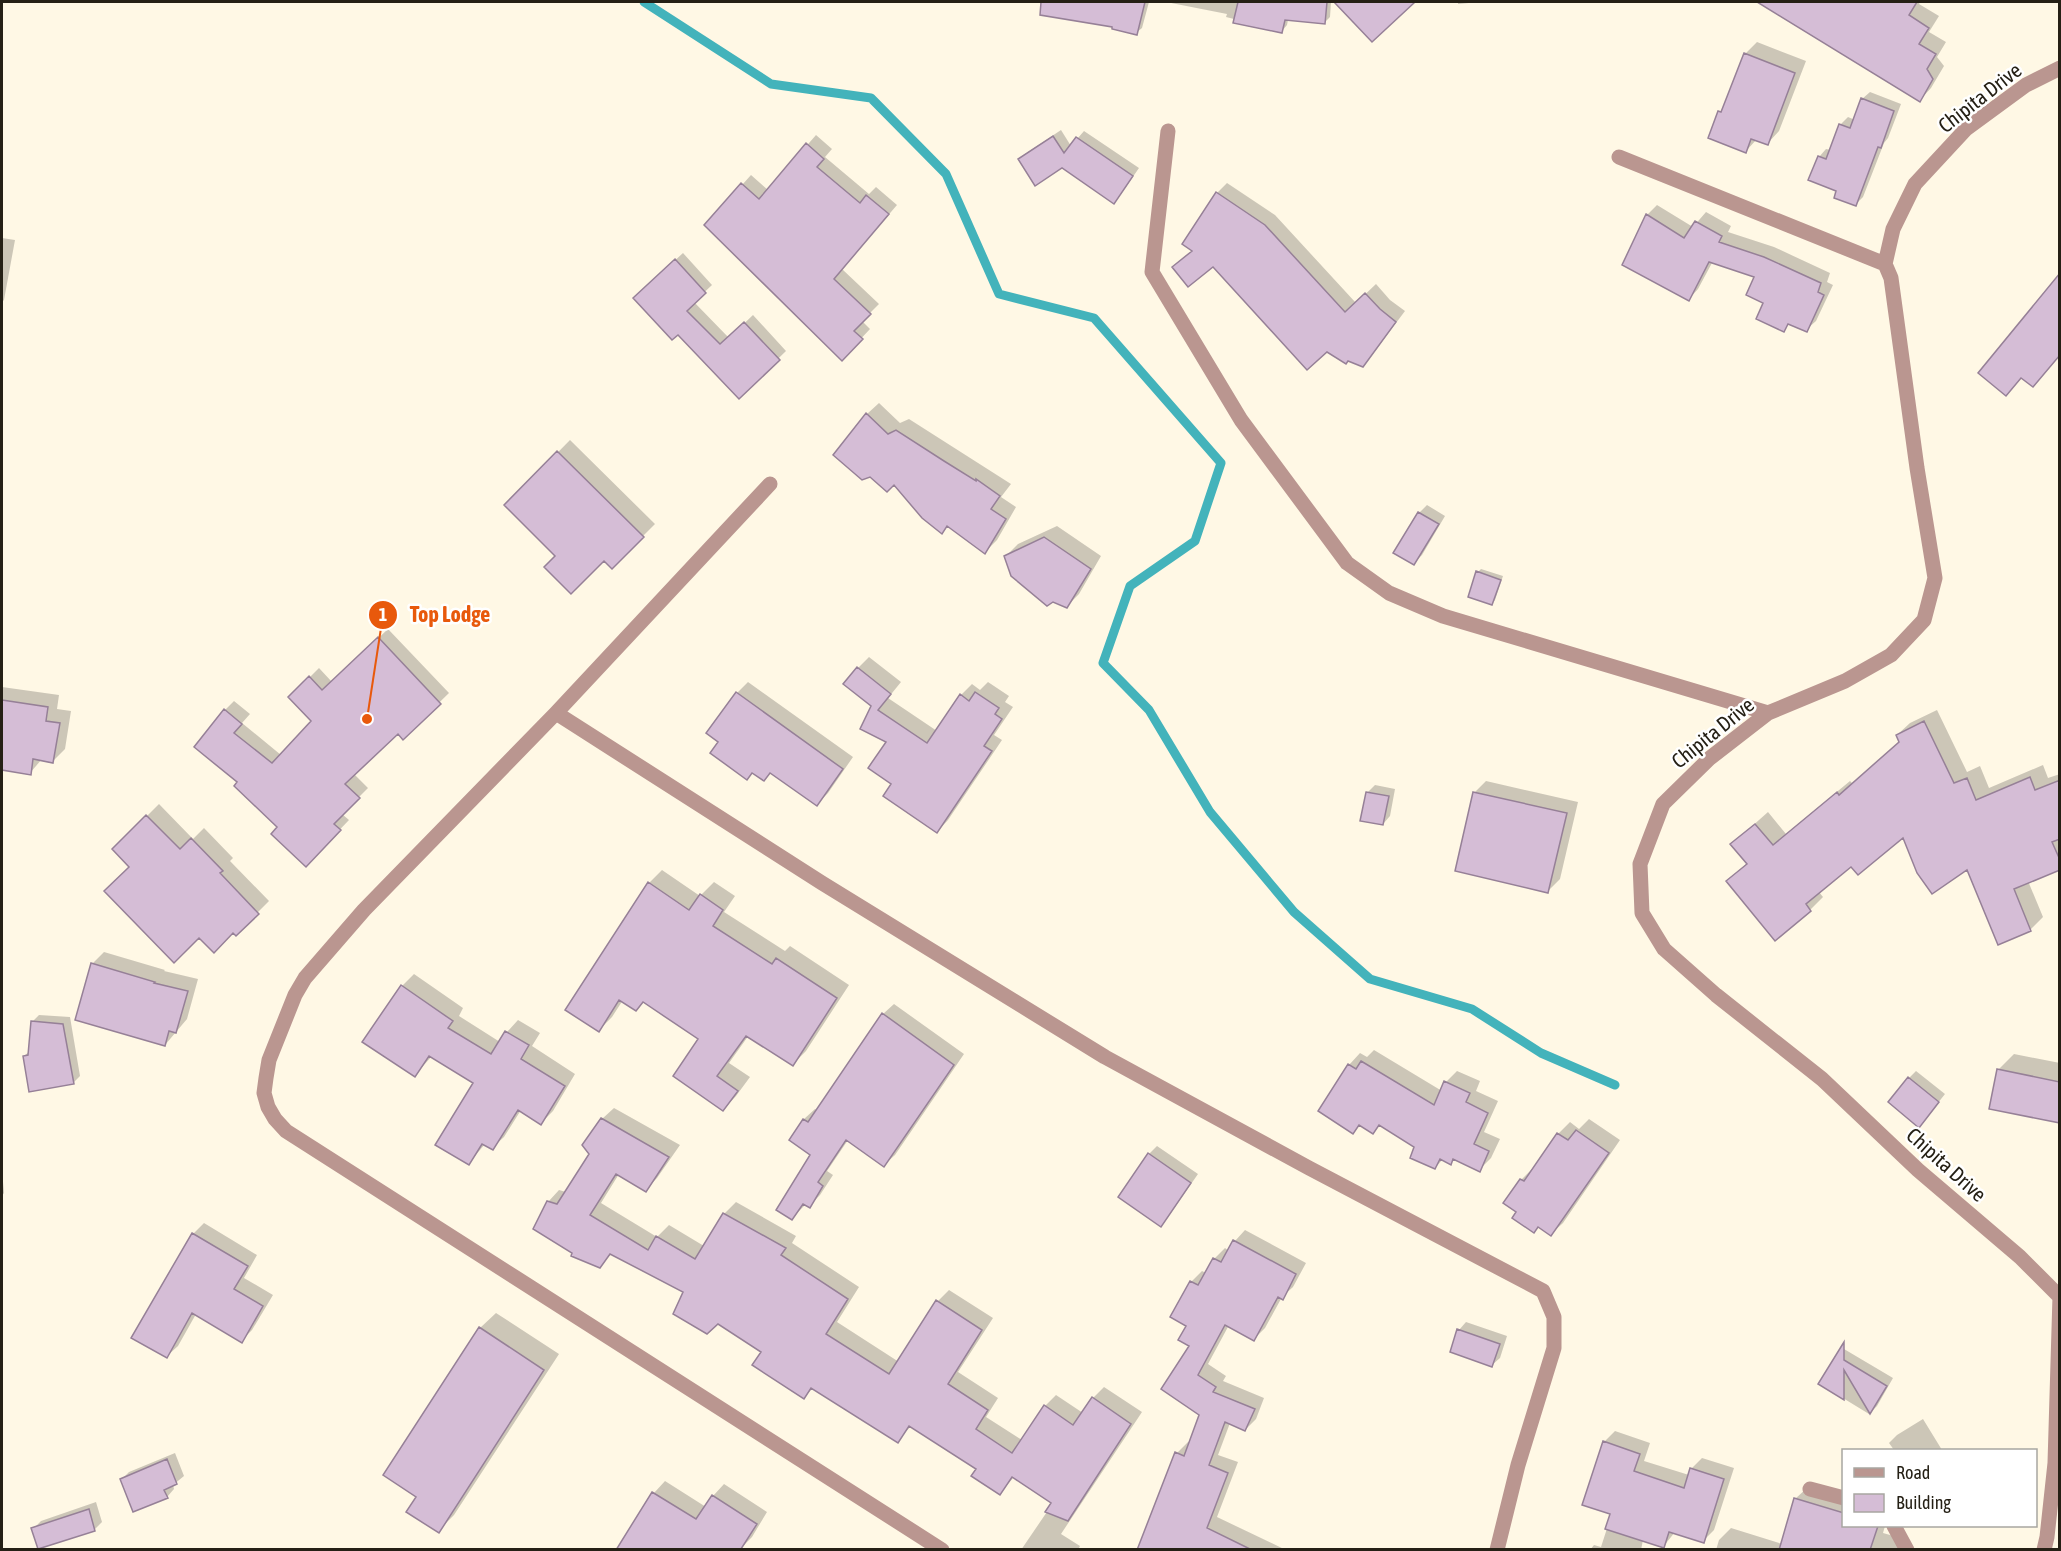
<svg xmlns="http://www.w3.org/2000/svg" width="2061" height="1551" viewBox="0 0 2061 1551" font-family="'Asap Condensed',sans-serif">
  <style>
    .shadow { fill: #0003 }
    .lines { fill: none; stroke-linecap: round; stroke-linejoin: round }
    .stream { stroke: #43b3bb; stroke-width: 9 }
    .building { fill: #d5bdd6; stroke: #968097; stroke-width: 1.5 }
    .minor { stroke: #ba9690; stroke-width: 15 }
    .labels { text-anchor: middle; stroke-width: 5; stroke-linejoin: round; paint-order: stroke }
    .street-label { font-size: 21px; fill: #252015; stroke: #fff }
    .leader { fill: none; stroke: #e8590c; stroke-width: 2 }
    .callout-dot { fill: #e8590c; stroke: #fff; stroke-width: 2 }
    .mark-label { font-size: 18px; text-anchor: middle; font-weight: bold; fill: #fff }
    .callout-label { font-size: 22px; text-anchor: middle; font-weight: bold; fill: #e8590c; stroke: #fff; stroke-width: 5; stroke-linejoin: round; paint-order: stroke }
  </style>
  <rect width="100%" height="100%" fill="#fff8e5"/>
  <path class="shadow" d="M 1102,2 L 1149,2 L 1142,28 L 1136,33 L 1114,26 L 1096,23 Z
    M 1166,2 L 1331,2 L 1330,17 L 1324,23 L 1288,20 L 1287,25 L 1282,31 L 1226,17 L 1227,14 Z
    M 1336,2 L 1381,2 L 1393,20 L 1372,40 Z
    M 1458,2 L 1480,2 L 1458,4 Z
    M 1780,2 L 1920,2 L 1919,4 L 1939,16 L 1929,32 L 1946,42 L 1937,57 L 1944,66 L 1931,88 L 1920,100 L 1774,10 Z
    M 1757,42 L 1806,61 L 1779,131 L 1768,143 L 1757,139 L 1746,151 L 1720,112 L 1725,106 L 1745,54 Z
    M 1870,92 L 1901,104 L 1888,138 L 1884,143 L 1863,197 L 1855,205 L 1838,190 L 1819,157 L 1826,149 L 1831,150 L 1840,125 L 1848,117 L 1855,120 L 1862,99 Z
    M 1061,130 L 1071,146 L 1084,131 L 1139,168 L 1121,194 L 1114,202 L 1062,166 L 1020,159 L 1028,152 Z
    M 816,135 L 832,149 L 825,157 L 869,194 L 876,187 L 897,205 L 842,269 L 879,304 L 862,321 L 870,329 L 842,359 L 706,225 L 751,175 L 768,190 Z
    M 1227,183 L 1275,215 L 1356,303 L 1376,284 L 1390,300 L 1405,311 L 1372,355 L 1362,365 L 1213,265 L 1184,258 L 1193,250 L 1217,193 Z
    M 1657,205 L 1693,227 L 1706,212 L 1731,226 L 1728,232 L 1774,247 L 1830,273 L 1827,282 L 1833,285 L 1816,321 L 1806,330 L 1790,323 L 1783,330 L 1765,303 L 1756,276 L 1713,261 L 1698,289 L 1689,299 L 1624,264 L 1648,214 Z
    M 2,238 L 15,240 L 4,300 L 2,302 Z
    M 683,253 L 712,285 L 694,302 L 729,338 L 753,315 L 786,351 L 739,397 L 643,290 Z
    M 879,403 L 900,423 L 909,419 L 1011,484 L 1001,497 L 1016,507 L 997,540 L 985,552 L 949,525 L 942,532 L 867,414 Z
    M 570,440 L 655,524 L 612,567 L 604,559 L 557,556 L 506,505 Z
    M 1427,505 L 1445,516 L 1422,555 L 1414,563 L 1396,552 L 1419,513 Z
    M 1057,526 L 1101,556 L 1079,594 L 1067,606 L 1006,556 L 1018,544 Z
    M 1481,569 L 1503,576 L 1495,600 L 1492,604 L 1478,572 Z
    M 388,629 L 449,693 L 403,738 L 398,732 L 354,774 L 368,788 L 342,814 L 349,820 L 306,865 L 279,827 L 239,782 L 225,710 L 234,701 L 250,714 L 242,723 L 281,755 L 313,721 L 290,697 L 319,668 L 332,682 Z
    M 869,657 L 901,682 L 888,698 L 937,731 L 961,695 L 972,684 L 980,690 L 988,682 L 1009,696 L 1005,702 L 1013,707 L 994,735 L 1002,740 L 948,820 L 937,832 L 893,783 L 888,741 L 858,668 Z
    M 748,682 L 853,757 L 828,793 L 817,804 L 771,772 L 753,772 L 747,778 L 720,742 L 737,693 Z
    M 2,687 L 59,695 L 57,709 L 71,711 L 65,749 L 53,761 L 42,759 L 30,773 L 2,769 Z
    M 1937,710 L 1967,772 L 1980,766 L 1989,788 L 2043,765 L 2048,778 L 2060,774 L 2060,868 L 2028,881 L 2043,917 L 2030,930 L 1968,868 L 1903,836 L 1851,865 L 1819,892 L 1823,897 L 1810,910 L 1775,939 L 1728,881 L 1748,862 L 1732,844 L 1768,812 L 1786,834 L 1850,781 L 1853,784 L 1900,741 L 1897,735 L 1910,723 Z
    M 1486,781 L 1578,802 L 1560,879 L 1548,891 L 1474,793 Z
    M 1375,785 L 1395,789 L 1390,816 L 1383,824 L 1367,793 Z
    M 159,804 L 193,839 L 204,828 L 233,858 L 230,861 L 269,901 L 236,934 L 131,866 L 114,849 Z
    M 662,870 L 700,896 L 714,882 L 735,896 L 724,912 L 785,951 L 790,946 L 849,985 L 806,1051 L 793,1064 L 749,1035 L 729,1063 L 750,1077 L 736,1096 L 723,1110 L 701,1039 L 645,1001 L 636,1009 L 623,1000 L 612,1017 L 599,1030 L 649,883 Z
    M 104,952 L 165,970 L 164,971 L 198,979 L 187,1019 L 165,1045 L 92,964 Z
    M 414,974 L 463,1008 L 459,1016 L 500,1042 L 507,1032 L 518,1020 L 540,1033 L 532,1046 L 575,1074 L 553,1111 L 541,1123 L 521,1110 L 504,1137 L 492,1148 L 485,1144 L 469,1163 L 475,1083 L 432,1056 L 415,1075 L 402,986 Z
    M 894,1004 L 964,1054 L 895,1155 L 884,1165 L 848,1140 L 827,1171 L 833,1175 L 820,1195 L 809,1206 L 806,1204 L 792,1218 L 812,1154 L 791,1140 L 804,1119 L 815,1109 L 818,1111 L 883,1014 Z
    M 39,1015 L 70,1017 L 80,1076 L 73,1083 L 24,1056 L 30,1051 L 32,1022 Z
    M 1374,1050 L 1442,1091 L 1446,1082 L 1457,1071 L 1480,1081 L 1476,1091 L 1498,1101 L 1484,1132 L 1500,1139 L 1491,1158 L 1479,1170 L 1455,1159 L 1451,1163 L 1443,1159 L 1435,1168 L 1416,1147 L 1381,1124 L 1373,1132 L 1361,1124 L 1353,1132 L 1349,1065 L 1360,1053 L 1367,1057 Z
    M 2014,1054 L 2060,1063 L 2060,1122 L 1998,1070 Z
    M 1916,1071 L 1945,1094 L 1926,1118 L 1909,1078 Z
    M 614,1108 L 680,1145 L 657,1178 L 645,1190 L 619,1174 L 601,1203 L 657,1237 L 669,1225 L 704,1246 L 724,1214 L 736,1202 L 796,1236 L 792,1243 L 859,1287 L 837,1322 L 899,1362 L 938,1301 L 949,1290 L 993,1318 L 958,1372 L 998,1398 L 986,1417 L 1022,1440 L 1045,1406 L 1056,1395 L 1083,1413 L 1093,1398 L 1104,1387 L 1142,1412 L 1061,1534 L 1080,1546 L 1078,1550 L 1021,1550 L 1053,1503 L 1014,1477 L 1000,1493 L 978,1469 L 912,1425 L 897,1441 L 813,1388 L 804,1397 L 763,1351 L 685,1291 L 612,1253 L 600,1266 L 573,1252 L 548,1202 L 559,1190 L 566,1192 L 591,1154 L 602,1119 Z
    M 1589,1119 L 1620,1140 L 1563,1223 L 1551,1234 L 1518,1212 L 1521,1180 L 1533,1168 L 1534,1169 L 1558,1134 L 1570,1122 L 1579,1129 Z
    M 1157,1146 L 1198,1174 L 1168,1217 L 1161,1225 L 1120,1197 L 1149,1154 Z
    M 2,1170 L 4,1193 L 2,1196 Z
    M 204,1223 L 257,1255 L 244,1278 L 273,1295 L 252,1330 L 241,1341 L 196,1314 L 178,1346 L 167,1356 L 193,1234 Z
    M 1245,1230 L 1306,1263 L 1293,1287 L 1282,1297 L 1265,1328 L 1254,1339 L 1229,1325 L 1208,1364 L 1226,1376 L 1223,1381 L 1264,1398 L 1256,1419 L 1245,1430 L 1230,1423 L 1218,1455 L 1238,1462 L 1217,1517 L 1286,1550 L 1138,1550 L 1177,1453 L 1188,1442 L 1191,1444 L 1201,1415 L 1188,1325 L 1191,1282 L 1202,1271 L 1206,1273 L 1214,1259 L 1225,1248 L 1229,1251 L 1235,1241 Z
    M 496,1313 L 559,1354 L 454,1515 L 438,1531 L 418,1497 L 480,1328 Z
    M 1466,1322 L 1507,1336 L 1500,1358 L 1492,1365 L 1459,1330 Z
    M 1844,1349 L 1893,1378 L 1877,1406 L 1869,1414 L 1820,1384 L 1836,1356 Z
    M 1923,1419 L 1942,1450 L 1894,1450 L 1889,1443 L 1897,1435 Z
    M 1615,1431 L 1650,1443 L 1644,1461 L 1689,1475 L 1691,1469 L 1702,1458 L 1734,1468 L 1714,1530 L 1703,1541 L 1675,1532 L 1663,1547 L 1643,1540 L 1641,1550 L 1590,1550 L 1594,1545 L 1601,1547 L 1612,1513 L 1604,1442 Z
    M 175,1453 L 184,1476 L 173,1485 L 174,1489 L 167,1497 L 122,1479 L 129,1472 Z
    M 665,1481 L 706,1507 L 713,1496 L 724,1484 L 767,1512 L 752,1537 L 740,1549 L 729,1541 L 724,1550 L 624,1550 L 619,1547 L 654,1493 Z
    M 1807,1488 L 1844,1499 L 1844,1526 L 1885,1526 L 1883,1533 L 1908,1540 L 1909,1550 L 1716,1550 L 1719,1540 L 1731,1528 L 1782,1544 L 1795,1499 Z
    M 96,1502 L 102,1522 L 95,1529 L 33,1529 L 41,1521 Z"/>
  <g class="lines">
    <path class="stream" d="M 644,2 L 771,84 L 871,98 L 946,174 L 999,294 L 1094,318 L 1221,463 L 1195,541 L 1130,586 L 1103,663 L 1149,710 L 1210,812 L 1294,912 L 1370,979 L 1472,1009 L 1541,1053 L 1615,1085"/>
  </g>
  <path class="building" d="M 1041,2 L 1145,2 L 1137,35 L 1112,29 L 1112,27 L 1040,15 Z
    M 1238,2 L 1327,2 L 1325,24 L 1285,20 L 1282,33 L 1233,23 Z
    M 1334,2 L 1415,2 L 1372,42 Z
    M 1757,2 L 1917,2 L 1909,15 L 1929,28 L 1919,44 L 1936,54 L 1927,69 L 1933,79 L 1920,102 Z
    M 1744,53 L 1795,73 L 1768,145 L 1751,139 L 1746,153 L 1708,138 L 1718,111 L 1721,112 Z
    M 1861,98 L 1894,111 L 1881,148 L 1878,147 L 1856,206 L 1834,198 L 1836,191 L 1808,180 L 1818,156 L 1826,159 L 1839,124 L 1850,128 Z
    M 1053,136 L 1064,153 L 1076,137 L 1133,176 L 1114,204 L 1062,168 L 1035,186 L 1018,159 Z
    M 806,143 L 824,159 L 817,167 L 860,203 L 866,195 L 889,214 L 834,279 L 871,314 L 854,331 L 863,339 L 842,361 L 704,225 L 741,183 L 759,199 Z
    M 1216,192 L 1265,225 L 1345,312 L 1365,293 L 1380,309 L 1396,322 L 1363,367 L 1348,361 L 1346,364 L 1327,352 L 1307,370 L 1213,267 L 1188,287 L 1172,267 L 1192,251 L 1182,244 Z
    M 1646,214 L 1684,238 L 1695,221 L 1722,236 L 1719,242 L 1764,257 L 1821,283 L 1818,292 L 1824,295 L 1807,332 L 1788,324 L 1784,332 L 1756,319 L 1763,303 L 1746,295 L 1754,277 L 1709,262 L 1689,301 L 1622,265 Z
    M 675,259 L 706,293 L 687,311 L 720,344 L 744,322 L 780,360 L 739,399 L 678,335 L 672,340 L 633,298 Z
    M 2060,273 L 2060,355 L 2033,387 L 2021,378 L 2006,396 L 1978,373 Z
    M 866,413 L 888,434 L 896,430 L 944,461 L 976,481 L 976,479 L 1000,496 L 991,509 L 1006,519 L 985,554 L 947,526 L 942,534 L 922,518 L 894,485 L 887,492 L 870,477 L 862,480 L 833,455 Z
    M 557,451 L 644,537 L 612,569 L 604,561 L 571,594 L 544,567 L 555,556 L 504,505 Z
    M 1418,512 L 1439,524 L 1414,565 L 1393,553 Z
    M 1044,537 L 1091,569 L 1067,608 L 1053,602 L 1047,606 L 1011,576 L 1004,556 Z
    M 1476,571 L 1501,580 L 1492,605 L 1468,597 Z
    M 378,637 L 441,704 L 403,740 L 398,734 L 345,784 L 360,798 L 334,824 L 341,830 L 306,867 L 271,834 L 277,827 L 234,786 L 237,782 L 194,747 L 224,709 L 242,724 L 234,733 L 272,763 L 311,721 L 288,697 L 309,676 L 322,690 Z
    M 857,667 L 891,694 L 878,710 L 927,743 L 960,694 L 969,701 L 975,692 L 999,708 L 995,714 L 1002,719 L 984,746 L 992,751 L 937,833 L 883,796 L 891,784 L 868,768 L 886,742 L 860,729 L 871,706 L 843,684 Z
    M 736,692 L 843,769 L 817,806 L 770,773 L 764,781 L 752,773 L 747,780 L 710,753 L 718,742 L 706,733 Z
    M 2,700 L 48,707 L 46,721 L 60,723 L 53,763 L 33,759 L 31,775 L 2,770 Z
    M 1924,721 L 1954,783 L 1967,778 L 1976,800 L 2030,777 L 2035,790 L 2060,780 L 2060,839 L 2052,842 L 2060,860 L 2060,870 L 2014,889 L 2031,931 L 1998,945 L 1967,870 L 1932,894 L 1917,873 L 1903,838 L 1858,875 L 1851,867 L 1806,904 L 1811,911 L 1775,941 L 1726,881 L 1747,864 L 1730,844 L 1755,824 L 1773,845 L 1837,792 L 1839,795 L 1899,742 L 1896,735 Z
    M 1366,792 L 1389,796 L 1383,825 L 1360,821 Z
    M 1473,792 L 1567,813 L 1548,893 L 1455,871 Z
    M 146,815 L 180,849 L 191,838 L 223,871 L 220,873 L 259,914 L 236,936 L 233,933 L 214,953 L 199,938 L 174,963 L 104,891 L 129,867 L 112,849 Z
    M 648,882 L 689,910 L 700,894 L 723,910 L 713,926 L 772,964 L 776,958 L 837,998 L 793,1066 L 746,1036 L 717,1076 L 738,1091 L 723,1111 L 673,1076 L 698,1039 L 643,1002 L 636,1011 L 619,1000 L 599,1032 L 565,1010 Z
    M 91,963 L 155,982 L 154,983 L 188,991 L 176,1033 L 169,1031 L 165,1046 L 75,1020 Z
    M 401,985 L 453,1021 L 448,1028 L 491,1054 L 505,1031 L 529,1045 L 521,1059 L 565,1086 L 541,1125 L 518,1110 L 493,1150 L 482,1144 L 469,1165 L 435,1145 L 473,1083 L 429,1056 L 415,1077 L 362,1042 Z
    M 882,1013 L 954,1065 L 884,1167 L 846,1140 L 818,1182 L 823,1186 L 810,1208 L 803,1204 L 792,1220 L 776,1210 L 810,1155 L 789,1140 L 803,1119 L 808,1122 Z
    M 31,1021 L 63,1024 L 74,1084 L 29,1092 L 23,1056 L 28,1055 Z
    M 1361,1061 L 1434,1105 L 1444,1081 L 1470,1093 L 1466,1102 L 1488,1113 L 1474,1144 L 1489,1151 L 1480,1172 L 1453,1159 L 1451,1165 L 1440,1159 L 1435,1169 L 1410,1158 L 1414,1147 L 1379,1125 L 1373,1134 L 1359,1125 L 1353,1134 L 1318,1111 L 1348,1064 L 1356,1069 Z
    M 1997,1069 L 2060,1082 L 2060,1123 L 1989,1109 Z
    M 1908,1077 L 1939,1102 L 1919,1128 L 1888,1102 Z
    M 601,1118 L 669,1157 L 646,1192 L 616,1174 L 590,1215 L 648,1250 L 656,1236 L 695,1259 L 723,1213 L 786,1248 L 781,1255 L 848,1299 L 826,1334 L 889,1374 L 936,1300 L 982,1330 L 948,1384 L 988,1410 L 976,1429 L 1012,1453 L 1044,1405 L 1073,1425 L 1092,1397 L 1131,1424 L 1068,1521 L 1045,1512 L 1051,1503 L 1012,1477 L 1000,1495 L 971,1476 L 976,1469 L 909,1426 L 898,1443 L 811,1388 L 804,1399 L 752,1365 L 761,1352 L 718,1324 L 707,1334 L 673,1314 L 683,1292 L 610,1254 L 600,1268 L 571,1256 L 572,1253 L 533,1229 L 547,1201 L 557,1204 L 589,1154 L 582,1145 Z
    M 1576,1130 L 1609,1153 L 1551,1236 L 1538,1227 L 1534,1233 L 1512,1218 L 1516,1212 L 1503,1203 L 1520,1179 L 1524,1181 L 1557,1133 L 1568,1140 Z
    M 1148,1153 L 1191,1183 L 1161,1227 L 1118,1197 Z
    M 192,1233 L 248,1266 L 234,1289 L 263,1306 L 242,1343 L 192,1313 L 167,1358 L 131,1338 Z
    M 1233,1240 L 1296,1274 L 1283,1300 L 1278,1297 L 1254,1341 L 1225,1325 L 1198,1375 L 1216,1387 L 1213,1392 L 1255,1409 L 1245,1431 L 1225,1422 L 1209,1465 L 1228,1473 L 1207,1528 L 1252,1550 L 1137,1550 L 1175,1452 L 1184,1456 L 1199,1415 L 1161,1389 L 1189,1346 L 1178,1340 L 1186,1326 L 1170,1317 L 1190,1281 L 1198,1285 L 1213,1258 L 1221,1262 Z
    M 479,1327 L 544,1370 L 439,1533 L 406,1512 L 416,1497 L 383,1475 Z
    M 1457,1329 L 1500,1344 L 1492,1367 L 1450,1352 Z
    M 1844,1342 L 1844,1360 L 1887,1386 L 1870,1414 L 1844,1370 L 1844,1400 L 1818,1384 Z
    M 1603,1441 L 1640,1454 L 1634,1471 L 1684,1488 L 1690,1468 L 1724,1479 L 1704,1543 L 1669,1532 L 1664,1548 L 1605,1529 L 1610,1514 L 1582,1505 Z
    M 167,1459 L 177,1484 L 164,1490 L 168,1498 L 133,1512 L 120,1479 Z
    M 652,1492 L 696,1519 L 712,1495 L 757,1524 L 741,1549 L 616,1550 Z
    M 1794,1498 L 1844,1513 L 1844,1526 L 1878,1526 L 1870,1550 L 1779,1550 Z
    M 89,1509 L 95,1531 L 38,1549 L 31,1528 Z"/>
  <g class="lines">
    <path class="minor" d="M 1168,131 L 1152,272 L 1241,420 L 1347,563 L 1389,593 L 1443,616 L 1768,713
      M 1619,157 L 1885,264
      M 770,484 L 556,713 L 364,910 L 305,978 L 295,995 L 269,1060 L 266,1078 L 264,1093 L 268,1107 L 275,1119 L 286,1131 L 942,1550
      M 556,713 L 822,883 L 1105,1057 L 1309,1168 L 1543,1291 L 1554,1317 L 1554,1348 L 1518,1465 L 1497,1550
      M 2059,1296 L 2020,1257 L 1918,1170 L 1822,1079 L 1716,995 L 1664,949 L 1642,913 L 1640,864 L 1663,804 L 1710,758 L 1768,713 L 1845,681 L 1891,655 L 1924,620 L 1935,578 L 1917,468 L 1891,278 L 1885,264 L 1893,229 L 1915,184 L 1966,129 L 2026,85 L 2060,68
      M 1810,1489 L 1844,1498
      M 1894,1526 L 1907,1550
      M 2044,1550 L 2047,1537 L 2055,1463 L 2060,1296"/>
  </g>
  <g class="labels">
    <g class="street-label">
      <text transform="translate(1980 98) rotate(-38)" y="7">Chipita Drive</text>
      <text transform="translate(1713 733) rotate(-39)" y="7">Chipita Drive</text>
      <text transform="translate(1946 1165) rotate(42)" y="7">Chipita Drive</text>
    </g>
  </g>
  <path class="leader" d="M367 719L383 615"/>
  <g class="callout-dot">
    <circle cx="367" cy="719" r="6"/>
    <circle cx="383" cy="615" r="15"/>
  </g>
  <g class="mark-label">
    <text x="383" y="621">1</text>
  </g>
  <g class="callout-label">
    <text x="450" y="622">Top Lodge</text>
  </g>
  <rect width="2061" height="1551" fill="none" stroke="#252015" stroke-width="6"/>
  <rect x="1842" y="1449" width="195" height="78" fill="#ffffff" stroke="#a8a6a1" stroke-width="1.5"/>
  <rect x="1854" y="1468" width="30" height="9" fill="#ba9690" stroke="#a8a6a1" stroke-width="1.5"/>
  <text x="1896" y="1479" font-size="18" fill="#252015">Road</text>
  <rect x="1854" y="1494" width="30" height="18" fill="#d5bdd6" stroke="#a8a6a1" stroke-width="1.5"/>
  <text x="1896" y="1509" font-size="18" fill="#252015">Building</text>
</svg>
